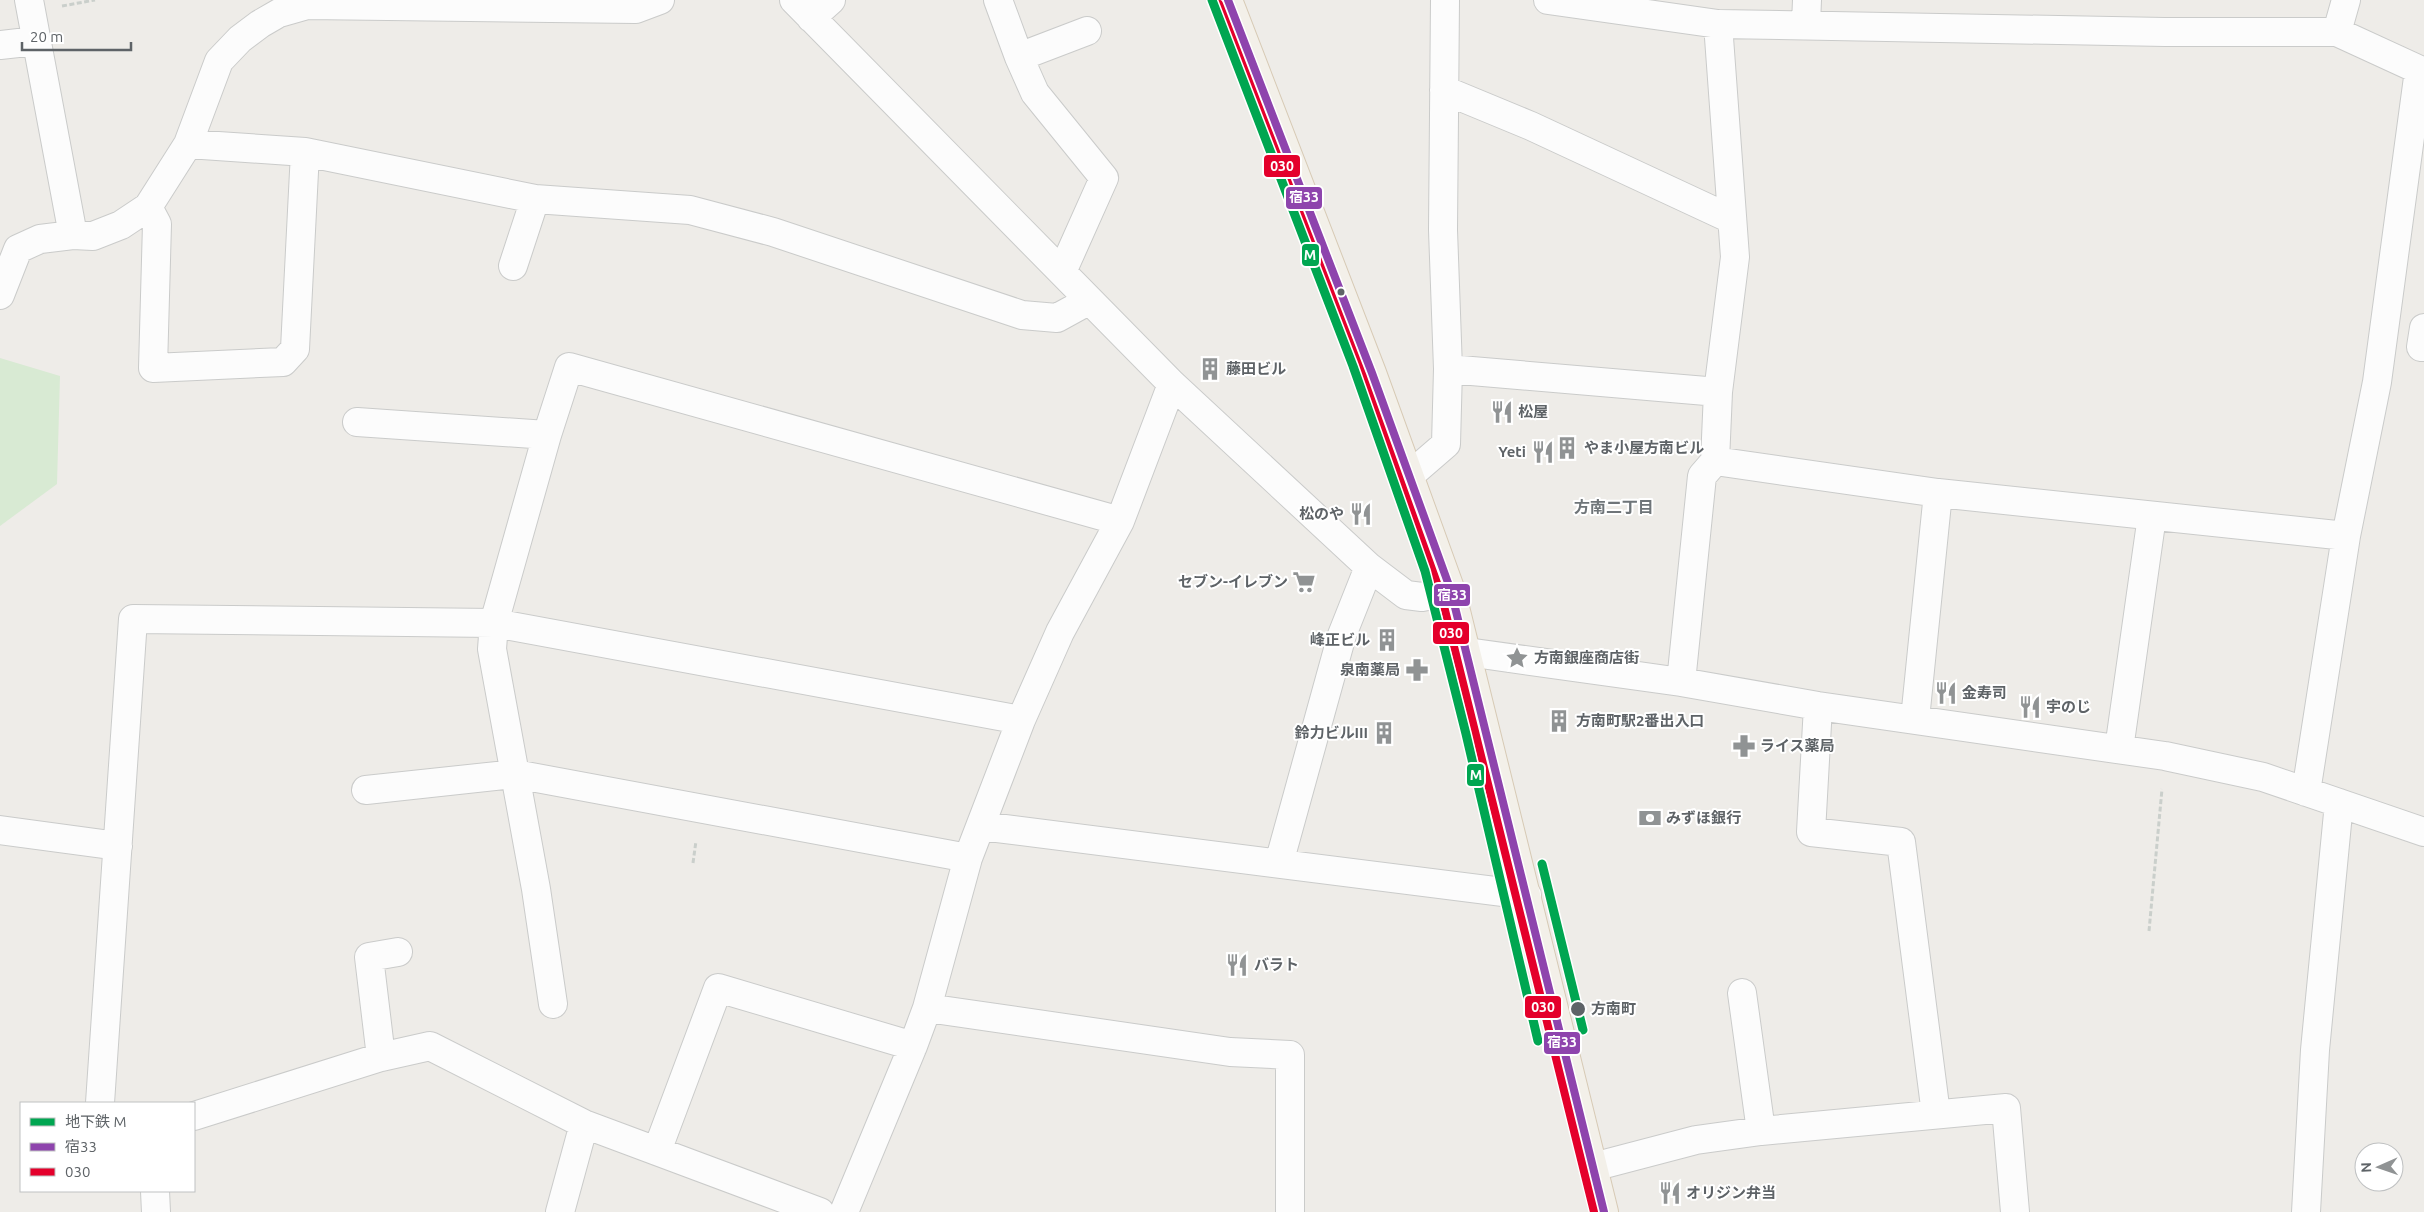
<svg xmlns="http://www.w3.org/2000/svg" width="2424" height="1212" viewBox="0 0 2424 1212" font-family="Ubuntu,'Noto Sans JP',sans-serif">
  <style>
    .green { fill: #d8ead3 }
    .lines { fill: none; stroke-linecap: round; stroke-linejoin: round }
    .minor-casing { stroke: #cacbca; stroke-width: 30 }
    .major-casing { stroke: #d7cab5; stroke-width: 30 }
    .path { stroke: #cacfcb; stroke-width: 3; stroke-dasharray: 5 2.5; stroke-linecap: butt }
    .minor { stroke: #fcfcfc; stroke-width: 28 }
    .major { stroke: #f3f0e9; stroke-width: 28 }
    .bus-1-casing { stroke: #fff; stroke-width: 11 }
    .bus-2-casing { stroke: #fff; stroke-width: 11 }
    .bus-1 { stroke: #8e44ad; stroke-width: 8 }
    .bus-2 { stroke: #e4002b; stroke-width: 8 }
    .metro-1-casing { stroke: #fff; stroke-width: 12 }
    .metro-1 { stroke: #00a651; stroke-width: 9 }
    .bus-dot { fill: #5e6367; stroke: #fff; stroke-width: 2 }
    .labels { text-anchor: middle; stroke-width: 4; stroke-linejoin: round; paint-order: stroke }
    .poi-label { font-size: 15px; font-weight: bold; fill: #5e6367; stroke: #fff; text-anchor: start }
    .stop-label { font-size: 15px; font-weight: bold; fill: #5e6367; stroke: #fff; text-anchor: start }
    .neighbourhood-label { font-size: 16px; font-weight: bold; fill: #6f7579; stroke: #fff }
    .line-badge { stroke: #fff; stroke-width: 2 }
    .badge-label { font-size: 14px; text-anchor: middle; font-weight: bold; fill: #fff }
  </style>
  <rect width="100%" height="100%" fill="#eeece8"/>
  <path class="green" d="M 0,358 L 60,376 L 57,484 L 0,526 Z"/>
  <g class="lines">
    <defs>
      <path id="minor" d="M 29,0 L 73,235
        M 794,0 L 1172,384 L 1369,567 L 1406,595 L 1422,597 L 1451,591
        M 998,0 L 1019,57 L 1035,93 L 1104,178 L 1062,272
        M 1548,0 L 1718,24 L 2165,32 L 2337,32 L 2424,72
        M 811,18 L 831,0
        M 1718,24 L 1735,257 L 1718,392 L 1715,461 L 1938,493 L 2346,536
        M 1806,24 L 1807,0
        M 2337,32 L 2346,0
        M 0,45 L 36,41
        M 1019,57 L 1087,31
        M 1444,90 L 1531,126 L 1731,219
        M 188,144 L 305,152 L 535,199 L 690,210 L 773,232 L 1022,315 L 1057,318 L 1088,301
        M 148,207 L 157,224 L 153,368 L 283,362 L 295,349 L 305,152
        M 513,266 L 535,199
        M 0,295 L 18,249 L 40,239 L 73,235 L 93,236 L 121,225 L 148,207 L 188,144 L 219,61 L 240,39 L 260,24 L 279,13 L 307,5 L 636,9 L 660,0
        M 2424,328 L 2421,347 L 2424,347
        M 1448,369 L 1718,392
        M 357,422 L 547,435
        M 1409,476 L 1446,444 L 1448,369 L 1443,230 L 1445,0
        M 1467,652 L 1681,682 L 1818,706 L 2165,756 L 2263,777 L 2424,832
        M 1681,682 L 1702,476 L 1715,461
        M 1818,706 L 1811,832 L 1901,842 L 1936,1114
        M 1915,719 L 1938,493
        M 2119,749 L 2152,516
        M 366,790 L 515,774 L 968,858
        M 2306,792 L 2346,536 L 2377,382 L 2419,70
        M 981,826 L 1527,895
        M 0,830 L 118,846
        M 1279,863 L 1342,635 L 1369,567
        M 1742,993 L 1761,1131
        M 553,1004 L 536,889 L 492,649 L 494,623 L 547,435 L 569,367 L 1120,521
        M 927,1008 L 1230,1052 L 1290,1055 L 1290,1212
        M 381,1057 L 369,957 L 398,952
        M 100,1103 L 133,619 L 494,623 L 1021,720
        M 194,1116 L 381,1057 L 430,1046 L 584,1124 L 820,1212
        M 657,1151 L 718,988 L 913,1046
        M 1593,1167 L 1696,1140 L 1761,1131 L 2006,1108 L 2015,1212
        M 155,1191 L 156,1212
        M 560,1212 L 584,1124
        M 844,1212 L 913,1046 L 927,1008 L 968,858 L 1021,720 L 1060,632 L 1120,521 L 1172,384
        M 2306,1212 L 2315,1050 L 2339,803"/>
      <path id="major" d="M 1228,0 L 1372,373 L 1451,591 L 1604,1212"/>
    </defs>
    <use href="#minor" class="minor-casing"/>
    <use href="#major" class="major-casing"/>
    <path class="path" d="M 62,6 L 95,0
      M 693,863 L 696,841
      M 2149,931 L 2162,789"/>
    <use href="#minor" class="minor"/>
    <use href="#major" class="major"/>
    <defs>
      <path id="bus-1" d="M 1228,0 L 1372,373 L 1451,591 L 1604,1212"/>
      <path id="bus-2" d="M 1219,4 L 1363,377 L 1441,594 L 1594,1212"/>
    </defs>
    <use href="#bus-1" class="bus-1-casing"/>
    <use href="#bus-2" class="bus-2-casing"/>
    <use href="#bus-1" class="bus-1"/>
    <use href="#bus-2" class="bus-2"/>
    <defs>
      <path id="metro-1" d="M 1212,0 L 1353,366 L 1425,571 L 1466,734 L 1538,1041
        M 1542,864 L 1583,1030"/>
    </defs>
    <use href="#metro-1" class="metro-1-casing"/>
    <use href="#metro-1" class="metro-1"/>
  </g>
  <defs>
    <symbol id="building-bare" viewBox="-9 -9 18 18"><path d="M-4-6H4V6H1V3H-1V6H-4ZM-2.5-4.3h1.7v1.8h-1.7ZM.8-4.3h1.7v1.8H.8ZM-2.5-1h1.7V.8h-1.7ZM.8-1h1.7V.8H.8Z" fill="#909394" stroke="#fff" stroke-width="2.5" paint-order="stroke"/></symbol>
    <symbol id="restaurant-bare" viewBox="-9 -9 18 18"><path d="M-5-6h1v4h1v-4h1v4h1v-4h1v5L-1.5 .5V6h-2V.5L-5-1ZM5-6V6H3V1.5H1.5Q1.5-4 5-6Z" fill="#909394" stroke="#fff" stroke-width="2.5" paint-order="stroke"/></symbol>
    <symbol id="supermarket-bare" viewBox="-9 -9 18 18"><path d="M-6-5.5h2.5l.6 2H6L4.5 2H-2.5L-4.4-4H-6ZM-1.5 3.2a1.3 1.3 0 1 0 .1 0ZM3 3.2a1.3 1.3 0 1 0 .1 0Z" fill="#909394" stroke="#fff" stroke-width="2.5" paint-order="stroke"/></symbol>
    <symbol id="sight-bare" viewBox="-9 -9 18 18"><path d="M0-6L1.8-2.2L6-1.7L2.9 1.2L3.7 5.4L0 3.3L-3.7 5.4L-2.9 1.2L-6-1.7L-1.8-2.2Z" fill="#909394" stroke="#fff" stroke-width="2.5" paint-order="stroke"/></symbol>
    <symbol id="pharmacy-bare" viewBox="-9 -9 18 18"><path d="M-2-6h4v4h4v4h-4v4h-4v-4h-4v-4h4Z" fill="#909394" stroke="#fff" stroke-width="2.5" paint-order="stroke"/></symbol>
    <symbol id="bank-bare" viewBox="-9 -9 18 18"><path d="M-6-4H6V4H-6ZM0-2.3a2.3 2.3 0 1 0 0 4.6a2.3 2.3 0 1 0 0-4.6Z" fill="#909394" stroke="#fff" stroke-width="2.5" paint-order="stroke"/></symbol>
  </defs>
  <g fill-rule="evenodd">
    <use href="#building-bare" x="1194" y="353" width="32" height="32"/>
    <use href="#restaurant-bare" x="1486" y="396" width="32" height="32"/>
    <use href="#building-bare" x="1551" y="432" width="32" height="32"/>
    <use href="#restaurant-bare" x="1527" y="436" width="32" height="32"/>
    <use href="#restaurant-bare" x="1345" y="498" width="32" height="32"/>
    <use href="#supermarket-bare" x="1288" y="566" width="32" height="32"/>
    <use href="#building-bare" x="1371" y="624" width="32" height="32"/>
    <use href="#sight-bare" x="1501" y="642" width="32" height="32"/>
    <use href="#pharmacy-bare" x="1401" y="654" width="32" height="32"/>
    <use href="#restaurant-bare" x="1930" y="677" width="32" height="32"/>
    <use href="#restaurant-bare" x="2014" y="691" width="32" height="32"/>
    <use href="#building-bare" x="1543" y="705" width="32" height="32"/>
    <use href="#building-bare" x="1368" y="717" width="32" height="32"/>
    <use href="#pharmacy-bare" x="1728" y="730" width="32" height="32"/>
    <use href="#bank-bare" x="1634" y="802" width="32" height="32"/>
    <use href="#restaurant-bare" x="1221" y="949" width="32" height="32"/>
    <use href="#restaurant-bare" x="1654" y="1177" width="32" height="32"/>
  </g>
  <g class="bus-dot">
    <circle cx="1341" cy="292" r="4.5"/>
    <circle cx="1578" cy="1009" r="8"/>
  </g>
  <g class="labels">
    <g class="poi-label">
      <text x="1226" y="374">藤田ビル</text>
      <text x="1518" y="417">松屋</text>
      <text x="1584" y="453">やま小屋方南ビル</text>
      <text x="1526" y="457" text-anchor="end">Yeti</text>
      <text x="1344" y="519" text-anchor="end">松のや</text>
      <text x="1288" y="587" text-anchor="end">セブン-イレブン</text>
      <text x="1370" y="645" text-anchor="end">峰正ビル</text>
      <text x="1534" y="663">方南銀座商店街</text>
      <text x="1400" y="675" text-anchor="end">泉南薬局</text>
      <text x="1962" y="698">金寿司</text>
      <text x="2046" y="712">宇のじ</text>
      <text x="1576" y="726">方南町駅2番出入口</text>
      <text x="1368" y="738" text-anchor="end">鈴力ビルIII</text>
      <text x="1760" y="751">ライス薬局</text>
      <text x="1666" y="823">みずほ銀行</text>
      <text x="1254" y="970">バラト</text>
      <text x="1686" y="1198">オリジン弁当</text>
    </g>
    <g class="stop-label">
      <text x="1591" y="1014">方南町</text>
    </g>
    <g class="neighbourhood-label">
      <text x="1614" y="513">方南二丁目</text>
    </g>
  </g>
  <g class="line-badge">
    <rect x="1263" y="154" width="38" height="24" rx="5" fill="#e4002b"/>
    <rect x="1285" y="186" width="38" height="24" rx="5" fill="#8e44ad"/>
    <rect x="1301" y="243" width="19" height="24" rx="5" fill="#00a651"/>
    <rect x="1433" y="583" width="38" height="24" rx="5" fill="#8e44ad"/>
    <rect x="1432" y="621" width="38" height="24" rx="5" fill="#e4002b"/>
    <rect x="1466" y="763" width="19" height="24" rx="5" fill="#00a651"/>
    <rect x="1524" y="995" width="38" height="24" rx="5" fill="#e4002b"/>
    <rect x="1543" y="1031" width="38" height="24" rx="5" fill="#8e44ad"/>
  </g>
  <g class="badge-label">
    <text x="1282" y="171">030</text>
    <text x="1304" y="202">宿33</text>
    <text x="1310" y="260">M</text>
    <text x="1452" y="600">宿33</text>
    <text x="1451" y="638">030</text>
    <text x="1476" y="780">M</text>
    <text x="1543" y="1012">030</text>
    <text x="1562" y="1047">宿33</text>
  </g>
  <rect x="20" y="1102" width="175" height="90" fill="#ffffff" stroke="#bfc1c2"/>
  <rect x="30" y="1118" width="25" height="8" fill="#00a651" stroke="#bfc1c2"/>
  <text x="65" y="1127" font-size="15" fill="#5e6367">地下鉄 M</text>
  <rect x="30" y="1143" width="25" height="8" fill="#8e44ad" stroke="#bfc1c2"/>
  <text x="65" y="1152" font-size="15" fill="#5e6367">宿33</text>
  <rect x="30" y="1168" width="25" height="8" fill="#e4002b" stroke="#bfc1c2"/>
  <text x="65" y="1177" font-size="15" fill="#5e6367">030</text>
  <g transform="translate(2379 1167) rotate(268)"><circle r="24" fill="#ffffff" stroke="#bfc1c2"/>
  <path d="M0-4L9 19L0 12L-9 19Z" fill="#909394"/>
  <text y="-8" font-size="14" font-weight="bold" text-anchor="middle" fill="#5e6367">N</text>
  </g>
  <path d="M22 42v8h109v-8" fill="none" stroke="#5e6367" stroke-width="2.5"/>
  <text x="30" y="42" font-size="15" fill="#5e6367" stroke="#ffffff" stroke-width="4" paint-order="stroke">20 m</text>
</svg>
